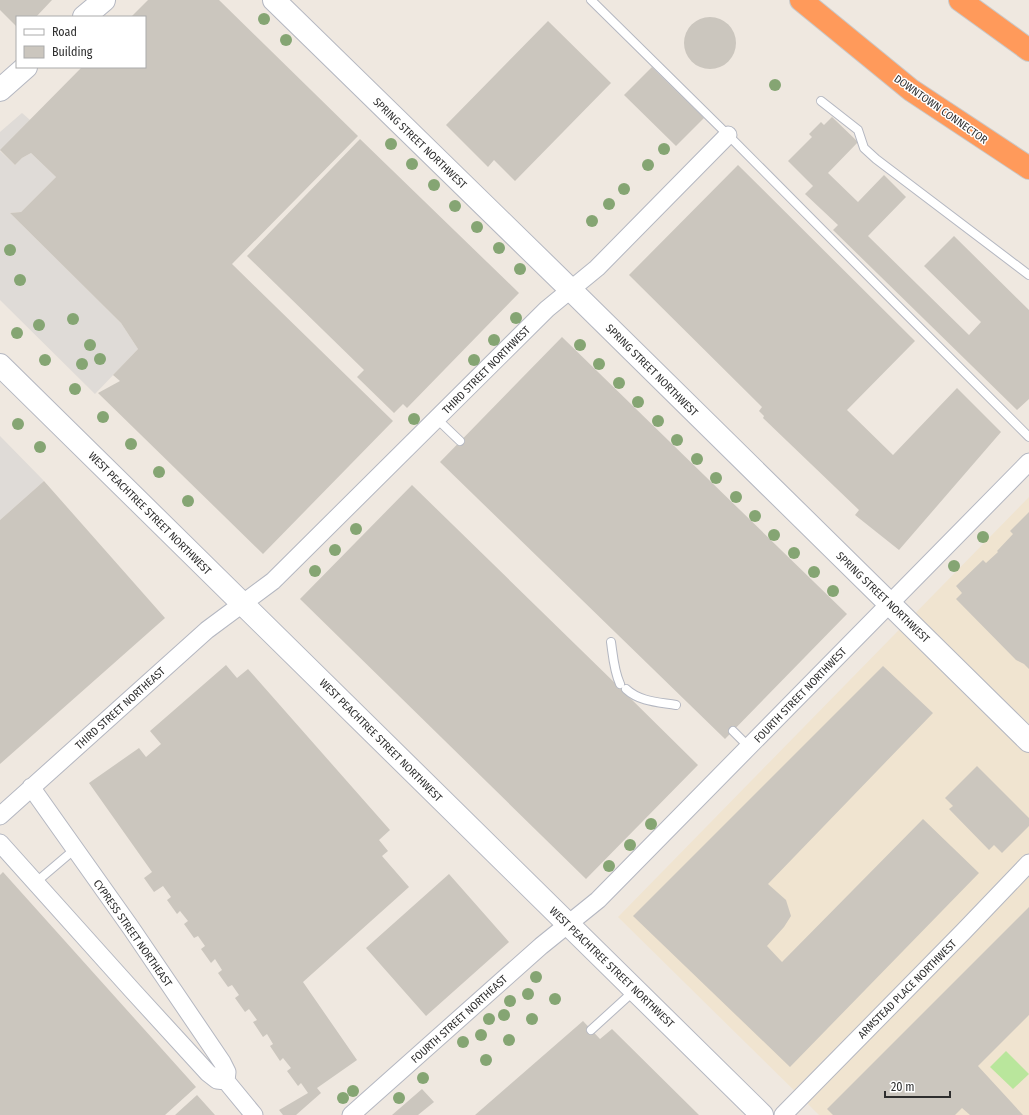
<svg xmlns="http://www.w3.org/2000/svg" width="1029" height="1115" viewBox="0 0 1029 1115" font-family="'Fira Sans Condensed',sans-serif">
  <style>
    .education { fill: #f0e4d0 }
    .grass { fill: #b9e69c }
    .plaza { fill: #dfdbd7 }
    .building { fill: #cbc6be }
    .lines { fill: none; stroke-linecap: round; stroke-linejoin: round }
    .lane-casing { stroke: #b4b7c1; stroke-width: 10 }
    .street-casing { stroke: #b4b7c1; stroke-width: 19 }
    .secondary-casing { stroke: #b4b7c1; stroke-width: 24 }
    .highway-casing { stroke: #c9c9c9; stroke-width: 24 }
    .lane { stroke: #fff; stroke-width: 8 }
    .street { stroke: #fff; stroke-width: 17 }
    .secondary { stroke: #fff; stroke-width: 22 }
    .highway { stroke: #ff9a5b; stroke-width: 22 }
    .tree { fill: #85a573 }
    .labels { text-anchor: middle; stroke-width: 3; stroke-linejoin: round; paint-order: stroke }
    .street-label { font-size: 11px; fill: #2e2e2e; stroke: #fff }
  </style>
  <rect width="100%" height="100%" fill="#efe8e0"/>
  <path class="education" d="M 1029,497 L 1029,1115 L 819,1115 L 618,917 Z"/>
  <path class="grass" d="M 1006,1051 L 1029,1074 L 1013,1089 L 990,1067 Z"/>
  <path class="plaza" d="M 22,113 L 30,120 L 0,151 L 15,165 L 22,158 L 31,153 L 56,177 L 21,212 L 10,213 L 121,323 L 138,349 L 95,394 L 0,300 L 0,132 Z
    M 0,436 L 44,481 L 0,520 Z"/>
  <path class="building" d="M 0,0 L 52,0 L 36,17 L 17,17 L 17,27 L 0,10 Z
    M 148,0 L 219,0 L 358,136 L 232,264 L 393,421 L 263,554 L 98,393 L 120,381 L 113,375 L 138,349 L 121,323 L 10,213 L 21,212 L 56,177 L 31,153 L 22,158 L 15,165 L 0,150 L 82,67 L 145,67 L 145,17 L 131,17 Z
    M684 43a26 26 0 1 1 52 0a26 26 0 1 1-52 0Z
    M 548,21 L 611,83 L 515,181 L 494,160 L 488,167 L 446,125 Z
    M 652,67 L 704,118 L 676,146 L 624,95 Z
    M 832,117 L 858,142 L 828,173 L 858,202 L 884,175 L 906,197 L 868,236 L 969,335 L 981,322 L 924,266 L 954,236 L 1029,310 L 1029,399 L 1017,410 L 833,230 L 838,225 L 805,194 L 813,186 L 788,161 L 812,137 L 809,134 L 821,122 L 824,125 Z
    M 360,139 L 519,293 L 407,408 L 403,404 L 394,413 L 357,377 L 364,370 L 247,256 Z
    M 738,165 L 915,341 L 847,410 L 893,455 L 957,388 L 1001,432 L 899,550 L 855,515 L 859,510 L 763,418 L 764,416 L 759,411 L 762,407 L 629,275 Z
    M 562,337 L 847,614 L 725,739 L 440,462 Z
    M 44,481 L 165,618 L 0,764 L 0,520 Z
    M 412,485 L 618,686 L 623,681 L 628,687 L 624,692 L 698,765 L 586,879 L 300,599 Z
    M 1029,512 L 1029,669 L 1024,664 L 1016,660 L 956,599 L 962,593 L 956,586 L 983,560 L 986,563 L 998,552 L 997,551 L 1013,534 L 1010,531 Z
    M 226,665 L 237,678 L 248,669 L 390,830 L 379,840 L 388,851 L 382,856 L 409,887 L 303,982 L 357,1060 L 317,1088 L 321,1093 L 296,1115 L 283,1115 L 279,1110 L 308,1093 L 301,1083 L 298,1086 L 287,1071 L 291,1068 L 283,1058 L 280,1061 L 270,1046 L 273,1044 L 267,1034 L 263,1037 L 253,1022 L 257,1020 L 249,1009 L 245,1012 L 235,998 L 239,995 L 232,985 L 228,987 L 218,973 L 222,970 L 215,959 L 211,963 L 201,949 L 205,946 L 198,936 L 194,938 L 184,924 L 188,921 L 180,911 L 177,914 L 167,900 L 171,897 L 163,886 L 154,892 L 144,878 L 152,872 L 89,783 L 139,748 L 146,757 L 161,744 L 150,731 Z
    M 883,666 L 933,713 L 768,884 L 786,900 L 791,916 L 784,927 L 767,946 L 782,962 L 923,819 L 979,873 L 790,1067 L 633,916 Z
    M 977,766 L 1029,818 L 1029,826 L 1002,853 L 994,845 L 989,850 L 949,809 L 953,806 L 945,798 Z
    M 3,872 L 196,1087 L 165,1115 L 0,1115 L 0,875 Z
    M 449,874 L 509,942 L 426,1016 L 366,948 Z
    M 1029,907 L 1029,1015 L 978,1066 L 1023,1115 L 970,1115 L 962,1108 L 955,1115 L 833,1115 L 827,1109 Z
    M 583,1021 L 600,1039 L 612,1029 L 699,1115 L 475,1115 Z
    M 422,1089 L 434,1102 L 418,1115 L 392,1115 Z
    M 197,1095 L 215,1115 L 175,1115 Z"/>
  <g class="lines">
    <defs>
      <path id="lane" d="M 591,0 L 728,135 L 891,299 L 1029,437
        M 821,101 L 858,130 L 864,148 L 876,159 L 1029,275
        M 437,419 L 460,441
        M 611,642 C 613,656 614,671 620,684
        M 626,689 C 640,702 659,702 676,705
        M 733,731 L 749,747
        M 35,883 L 75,849
        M 591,1030 L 635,990"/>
      <path id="street" d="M 31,787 L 131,928 L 222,1062 L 227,1072 L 226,1081
        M 0,816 L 207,630 L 273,581 L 547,309 L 597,268 L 728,135
        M 0,843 L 132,990 L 208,1073 L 217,1080 L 226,1081 L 254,1115
        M 351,1115 L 541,946 L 598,900 L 1029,462
        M 783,1115 L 963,932 L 1029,863"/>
      <path id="secondary" d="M 274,0 L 570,289 L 1029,741
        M 84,17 L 104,0
        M 0,90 L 26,67
        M 0,365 L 762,1115"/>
      <path id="highway" d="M 801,0 L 911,90 L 1029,168
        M 960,0 L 1029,50"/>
    </defs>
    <use href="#lane" class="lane-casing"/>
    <use href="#street" class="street-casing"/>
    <use href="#secondary" class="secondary-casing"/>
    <use href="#highway" class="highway-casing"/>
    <use href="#lane" class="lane"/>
    <use href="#street" class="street"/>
    <use href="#secondary" class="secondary"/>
    <use href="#highway" class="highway"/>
  </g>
  <g class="tree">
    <circle cx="264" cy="19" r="6"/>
    <circle cx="286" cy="40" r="6"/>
    <circle cx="775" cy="85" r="6"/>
    <circle cx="391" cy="144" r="6"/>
    <circle cx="664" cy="149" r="6"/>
    <circle cx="412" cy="164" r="6"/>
    <circle cx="648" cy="165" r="6"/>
    <circle cx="434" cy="185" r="6"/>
    <circle cx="624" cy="189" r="6"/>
    <circle cx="609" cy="204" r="6"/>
    <circle cx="455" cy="206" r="6"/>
    <circle cx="592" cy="221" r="6"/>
    <circle cx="477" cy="227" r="6"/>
    <circle cx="499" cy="248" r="6"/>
    <circle cx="10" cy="250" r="6"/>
    <circle cx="520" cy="269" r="6"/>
    <circle cx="20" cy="280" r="6"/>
    <circle cx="516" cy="318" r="6"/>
    <circle cx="73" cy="319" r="6"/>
    <circle cx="39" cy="325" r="6"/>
    <circle cx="17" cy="333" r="6"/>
    <circle cx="494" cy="340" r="6"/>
    <circle cx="90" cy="345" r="6"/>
    <circle cx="580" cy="345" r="6"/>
    <circle cx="100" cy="359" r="6"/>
    <circle cx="45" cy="360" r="6"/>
    <circle cx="474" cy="360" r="6"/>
    <circle cx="82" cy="364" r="6"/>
    <circle cx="599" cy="364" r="6"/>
    <circle cx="619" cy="383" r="6"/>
    <circle cx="75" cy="389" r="6"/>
    <circle cx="638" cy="402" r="6"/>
    <circle cx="103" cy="417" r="6"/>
    <circle cx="414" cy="419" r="6"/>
    <circle cx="658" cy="421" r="6"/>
    <circle cx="18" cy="424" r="6"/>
    <circle cx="677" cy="440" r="6"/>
    <circle cx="131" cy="444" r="6"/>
    <circle cx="40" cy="447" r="6"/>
    <circle cx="697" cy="459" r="6"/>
    <circle cx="159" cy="472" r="6"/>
    <circle cx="716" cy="478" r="6"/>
    <circle cx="736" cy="497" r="6"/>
    <circle cx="188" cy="501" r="6"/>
    <circle cx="755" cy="516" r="6"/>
    <circle cx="356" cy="529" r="6"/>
    <circle cx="774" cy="535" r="6"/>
    <circle cx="983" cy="537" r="6"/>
    <circle cx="335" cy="550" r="6"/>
    <circle cx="794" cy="553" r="6"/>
    <circle cx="954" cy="566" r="6"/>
    <circle cx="315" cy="571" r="6"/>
    <circle cx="814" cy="572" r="6"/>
    <circle cx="833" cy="591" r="6"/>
    <circle cx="651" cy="824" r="6"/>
    <circle cx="630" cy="845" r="6"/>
    <circle cx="609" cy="866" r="6"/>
    <circle cx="536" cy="977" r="6"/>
    <circle cx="528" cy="994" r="6"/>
    <circle cx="555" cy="999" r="6"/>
    <circle cx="510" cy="1001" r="6"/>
    <circle cx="504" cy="1015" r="6"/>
    <circle cx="489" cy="1019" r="6"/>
    <circle cx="532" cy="1019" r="6"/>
    <circle cx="481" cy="1035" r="6"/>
    <circle cx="509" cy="1040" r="6"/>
    <circle cx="463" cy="1042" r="6"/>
    <circle cx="486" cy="1060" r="6"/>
    <circle cx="423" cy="1078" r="6"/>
    <circle cx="353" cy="1091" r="6"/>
    <circle cx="343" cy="1098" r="6"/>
    <circle cx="399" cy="1098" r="6"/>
  </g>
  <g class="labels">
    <g class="street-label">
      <text transform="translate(941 109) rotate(35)" y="4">DOWNTOWN CONNECTOR</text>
      <text transform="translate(420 143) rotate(44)" y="4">SPRING STREET NORTHWEST</text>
      <text transform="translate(486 370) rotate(-45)" y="4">THIRD STREET NORTHWEST</text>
      <text transform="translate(652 370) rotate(45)" y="4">SPRING STREET NORTHWEST</text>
      <text transform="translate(150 513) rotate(45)" y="4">WEST PEACHTREE STREET NORTHWEST</text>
      <text transform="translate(883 597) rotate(44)" y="4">SPRING STREET NORTHWEST</text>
      <text transform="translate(800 695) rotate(-46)" y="4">FOURTH STREET NORTHWEST</text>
      <text transform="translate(120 708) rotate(-42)" y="4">THIRD STREET NORTHEAST</text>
      <text transform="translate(381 740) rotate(45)" y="4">WEST PEACHTREE STREET NORTHWEST</text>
      <text transform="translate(133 933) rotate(55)" y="4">CYPRESS STREET NORTHEAST</text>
      <text transform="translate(612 967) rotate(44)" y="4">WEST PEACHTREE STREET NORTHWEST</text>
      <text transform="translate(907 989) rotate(-45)" y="4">ARMSTEAD PLACE NORTHWEST</text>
      <text transform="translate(459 1019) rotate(-42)" y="4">FOURTH STREET NORTHEAST</text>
    </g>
  </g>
  <rect x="16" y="16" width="130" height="52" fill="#ffffff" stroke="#ababab"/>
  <rect x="24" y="29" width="20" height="6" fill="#ffffff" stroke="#ababab"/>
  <text x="52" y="36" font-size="12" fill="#2e2e2e">Road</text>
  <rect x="24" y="46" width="20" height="12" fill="#cbc6be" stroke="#ababab"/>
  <text x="52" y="56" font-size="12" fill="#2e2e2e">Building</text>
  <path d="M885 1091v6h65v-6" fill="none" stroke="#2e2e2e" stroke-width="2"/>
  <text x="891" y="1091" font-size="12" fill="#2e2e2e" stroke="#ffffff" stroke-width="3" paint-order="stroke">20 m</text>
</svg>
